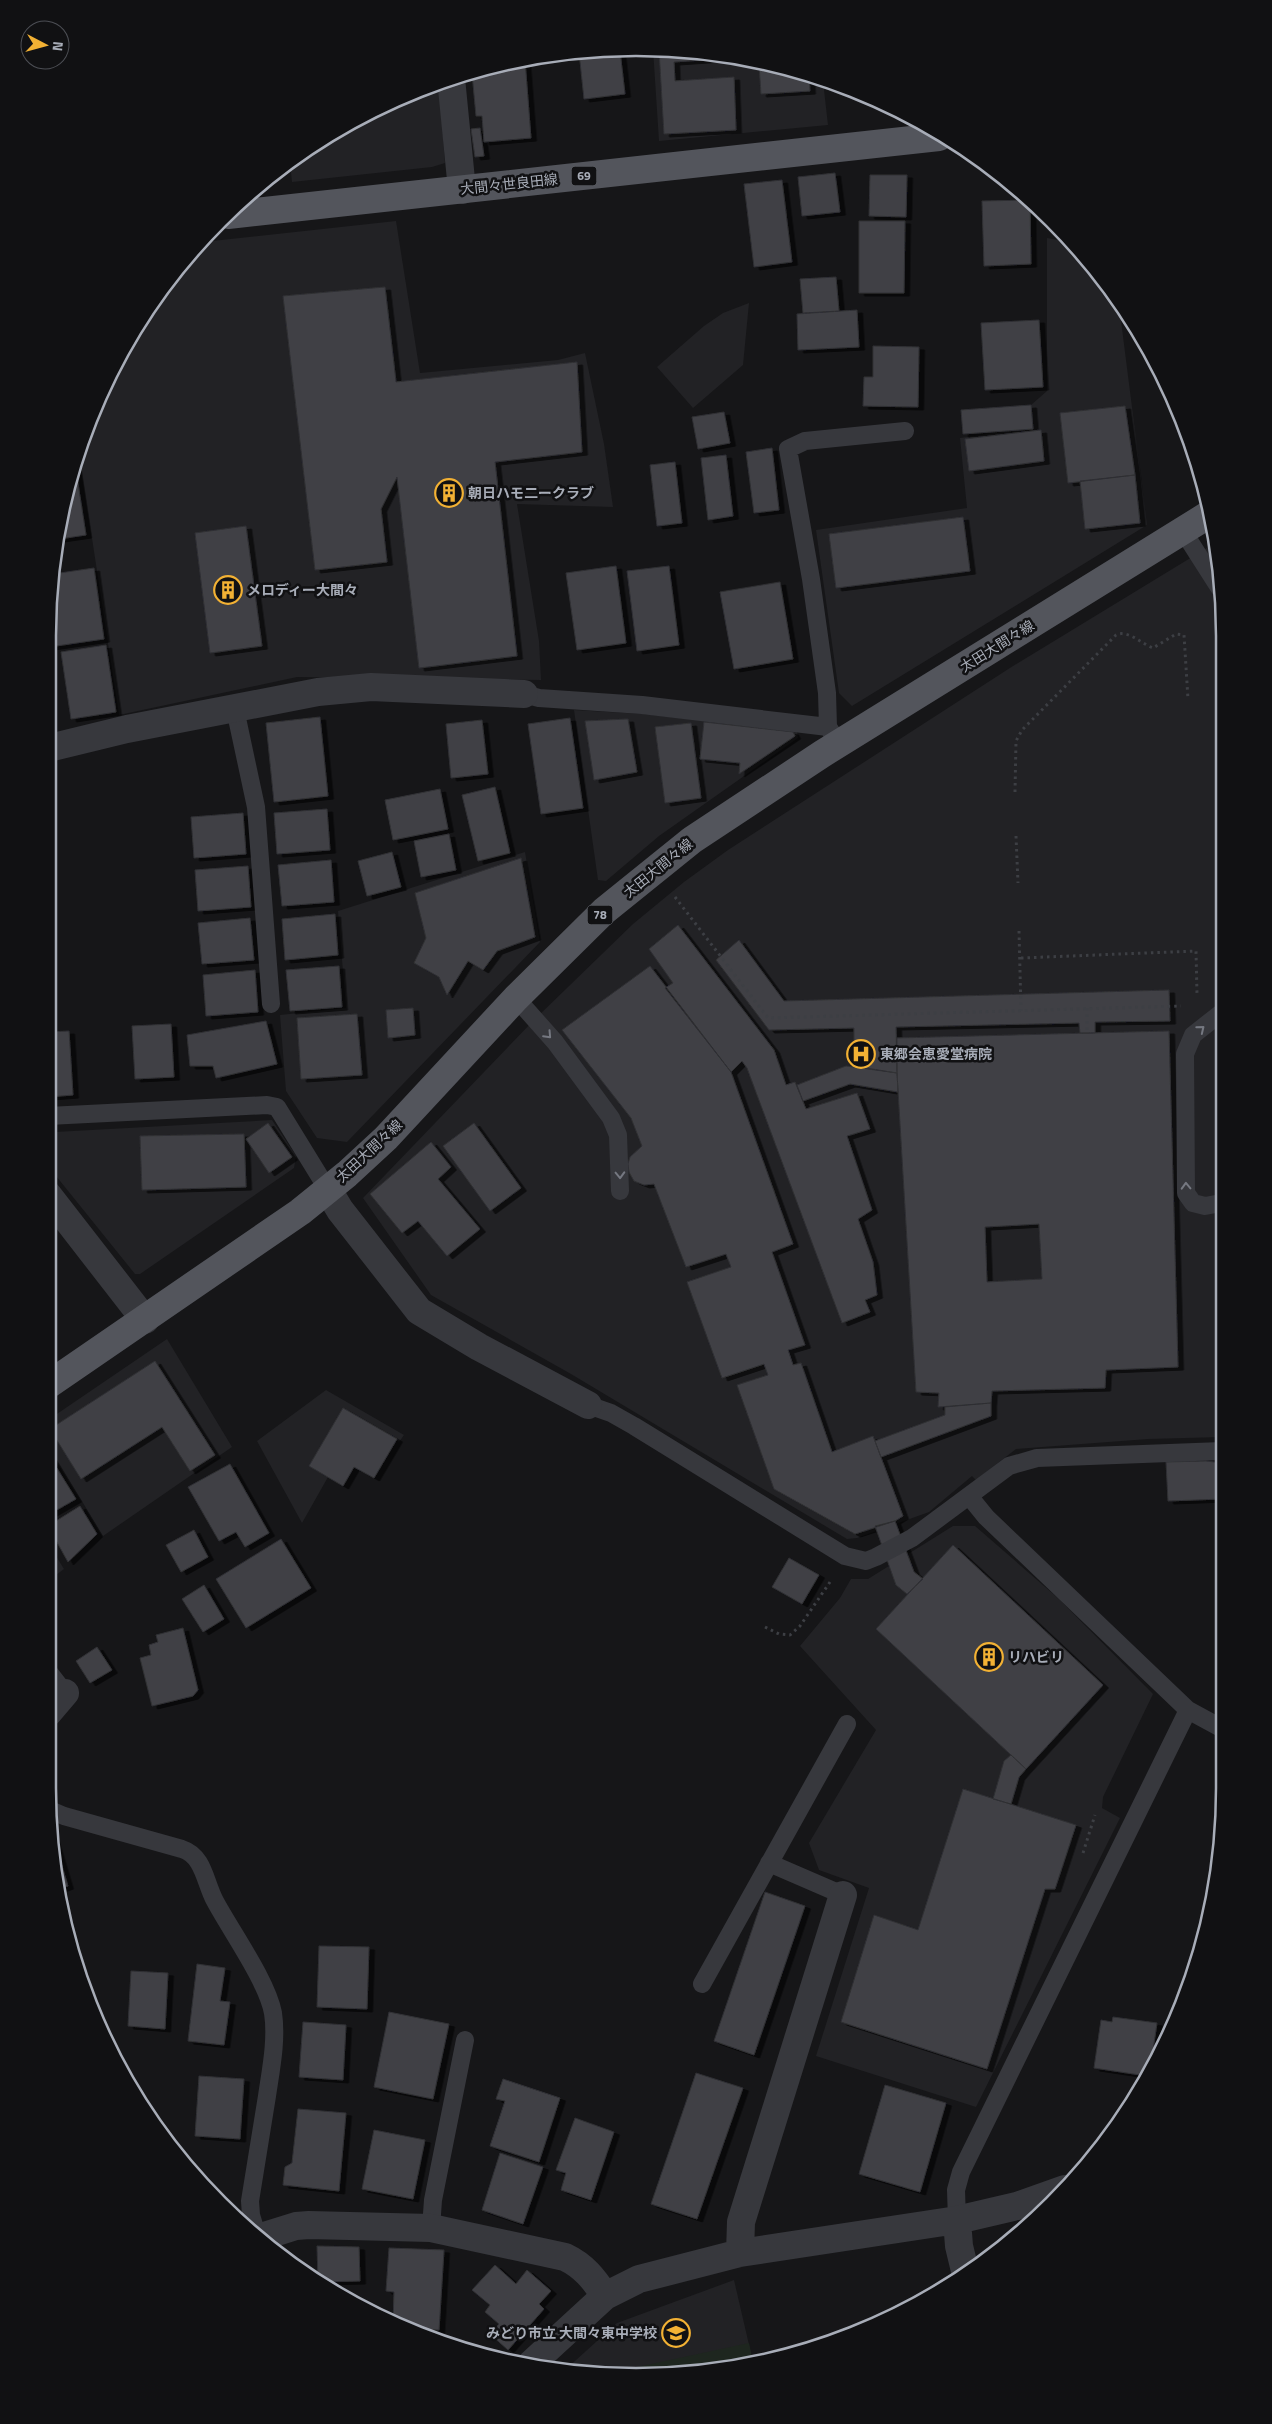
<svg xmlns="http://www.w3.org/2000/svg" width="1272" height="2424" viewBox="0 0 1272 2424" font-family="'Titillium Web','Noto Sans JP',sans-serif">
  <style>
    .built { fill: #222225 }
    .green { fill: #1e261f }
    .building { fill: #404145; stroke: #303034; fill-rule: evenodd; filter: url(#shadow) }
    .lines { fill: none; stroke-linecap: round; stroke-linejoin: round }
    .path { stroke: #3d3f44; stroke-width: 3; stroke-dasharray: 2.5 4; stroke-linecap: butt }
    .service { stroke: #37383d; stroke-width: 18 }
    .minor { stroke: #37383d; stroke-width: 28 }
    .primary { stroke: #53555c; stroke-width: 28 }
    .oneway { stroke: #757881 }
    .labels { text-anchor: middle; stroke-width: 5; stroke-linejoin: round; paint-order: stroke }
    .shield { fill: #111113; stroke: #7b7e86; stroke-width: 1 }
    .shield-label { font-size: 12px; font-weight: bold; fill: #a8adb8 }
    .street-label { font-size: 14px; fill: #a8adb8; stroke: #111113 }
    .poi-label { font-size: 14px; font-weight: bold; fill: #a8adb8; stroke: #111113; text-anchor: start }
    .rim { fill: none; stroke: #a8adb8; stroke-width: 2.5 }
  </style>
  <defs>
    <filter id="shadow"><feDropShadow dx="5.5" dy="3" stdDeviation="0" flood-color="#0009"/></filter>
  </defs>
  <rect width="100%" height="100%" fill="#161618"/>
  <path class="built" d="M 653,49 L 675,49 L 789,68 L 823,81 L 828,125 L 659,141 Z
    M 439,82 L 445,163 L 432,167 L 292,182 L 290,163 L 342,126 Z
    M 396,221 L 420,373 L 558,360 L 585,353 L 604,444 L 613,507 L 517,504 L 539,641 L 541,680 L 297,677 L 119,715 L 79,453 L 108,375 L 169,278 L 203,242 Z
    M 1047,238 L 1069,242 L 1103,278 L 1119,305 L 1147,525 L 852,706 L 839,693 L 816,530 L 967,508 L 960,438 L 1032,428 L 1031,405 L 1047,391 Z
    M 749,303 L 743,365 L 693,408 L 657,367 L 704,326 L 723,313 Z
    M 1215,543 L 1219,559 L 1222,1437 L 1148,1439 L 1016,1449 L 976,1480 L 972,1476 L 929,1512 L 857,1538 L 847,1539 L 571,1374 L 431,1295 L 363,1198 L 534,1020 L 633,924 L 684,882 L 728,850 L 1013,666 Z
    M 574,710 L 643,714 L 797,731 L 798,738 L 659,836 L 606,881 L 598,880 Z
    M 525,852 L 540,942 L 347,1142 L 317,1138 L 286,1091 L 280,1015 L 346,1008 L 338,911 Z
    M 272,1120 L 296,1156 L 294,1168 L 140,1274 L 135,1274 L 48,1166 L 48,1143 L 55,1132 Z
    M 167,1339 L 232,1447 L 103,1536 L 48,1445 L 48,1420 Z
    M 326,1390 L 404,1435 L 399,1442 L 396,1439 L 374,1478 L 354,1467 L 343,1486 L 328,1477 L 302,1523 L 257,1441 Z
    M 953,1526 L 975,1526 L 1059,1599 L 1153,1694 L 1103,1797 L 1102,1808 L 1120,1818 L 976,2107 L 816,2056 L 869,1888 L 819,1870 L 809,1843 L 876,1730 L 800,1646 L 840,1598 L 851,1579 L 868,1579 Z
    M 48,1543 L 64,1569 L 48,1581 Z
    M 734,2280 L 753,2362 L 675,2375 L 597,2375 L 565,2370 L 617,2323 Z"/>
  <path class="green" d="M 749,2343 L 753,2362 L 675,2375 L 600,2375 Z"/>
  <path class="building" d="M 659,49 L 675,49 L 731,58 L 674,62 L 675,81 L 734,77 L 736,130 L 664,134 Z
    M 620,51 L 625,94 L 584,99 L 579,52 Z
    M 525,60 L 531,138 L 484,142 L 482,116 L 476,116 L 472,73 Z
    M 759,64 L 789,68 L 809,75 L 810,91 L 761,94 Z
    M 480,128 L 484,156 L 475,157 L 471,129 Z
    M 835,173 L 840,212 L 802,216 L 798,177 Z
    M 870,175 L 907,175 L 906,217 L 869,216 Z
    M 782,180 L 792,262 L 754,267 L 744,184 Z
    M 1030,200 L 1031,264 L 984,266 L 982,201 Z
    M 859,221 L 905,221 L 904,293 L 859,293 Z
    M 836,277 L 839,311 L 803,313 L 800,279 Z
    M 385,287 L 396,382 L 577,362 L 582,452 L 495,462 L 517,656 L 419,668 L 397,477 L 381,509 L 387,562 L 315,570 L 283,296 Z
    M 857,310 L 859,347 L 798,350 L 797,314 Z
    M 1039,320 L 1043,387 L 985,390 L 981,323 Z
    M 873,346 L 919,347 L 918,407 L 863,406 L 864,377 L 873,377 Z
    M 1031,405 L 1033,429 L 963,434 L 961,410 Z
    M 1125,406 L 1135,475 L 1068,483 L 1060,413 Z
    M 724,412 L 730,443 L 698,449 L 692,417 Z
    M 1041,430 L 1044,461 L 969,471 L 965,439 Z
    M 772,448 L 779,510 L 754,513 L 746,452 Z
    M 726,455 L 733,516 L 708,520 L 701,458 Z
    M 675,462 L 682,523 L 657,526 L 650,465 Z
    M 75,464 L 86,535 L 59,539 L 68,483 Z
    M 1135,475 L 1140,523 L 1085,529 L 1080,481 Z
    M 963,517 L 970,571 L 836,588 L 829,534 Z
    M 246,526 L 262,646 L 210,653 L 195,533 Z
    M 616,566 L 626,643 L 577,650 L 566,573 Z
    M 669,566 L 679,645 L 637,651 L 627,571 Z
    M 94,568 L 104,639 L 49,647 L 49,597 L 53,574 Z
    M 780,582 L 793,659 L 734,669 L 720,592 Z
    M 106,645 L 116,712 L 71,719 L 61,652 Z
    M 320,717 L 328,796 L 274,802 L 266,723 Z
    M 570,718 L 583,808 L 541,814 L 528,724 Z
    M 628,719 L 637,772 L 594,780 L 585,721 Z
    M 482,720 L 488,774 L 451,778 L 446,724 Z
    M 704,722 L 793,732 L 795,736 L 739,774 L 740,763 L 700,759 Z
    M 691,723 L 701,798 L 665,803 L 655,727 Z
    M 495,787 L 510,853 L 478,861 L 462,795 Z
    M 440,789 L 448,829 L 393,840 L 385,800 Z
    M 327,809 L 330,850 L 277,854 L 274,813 Z
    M 243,813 L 246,854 L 194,858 L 191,817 Z
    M 449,834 L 456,870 L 421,877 L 414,841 Z
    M 392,852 L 401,887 L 367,896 L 358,861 Z
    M 521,858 L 535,937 L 497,951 L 483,970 L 468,961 L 447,995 L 439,977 L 414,963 L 426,938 L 415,893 Z
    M 331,860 L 334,902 L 282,906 L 278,865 Z
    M 248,866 L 251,907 L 198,911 L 195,870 Z
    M 335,914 L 338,955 L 285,960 L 282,919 Z
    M 250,918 L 254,960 L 202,964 L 198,923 Z
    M 678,925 L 774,1050 L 786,1085 L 795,1082 L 806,1109 L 857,1093 L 870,1129 L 847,1136 L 872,1210 L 858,1219 L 873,1262 L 877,1295 L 865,1300 L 870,1312 L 842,1323 L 747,1068 L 742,1061 L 731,1072 L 665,988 L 673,983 L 649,949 Z
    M 739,940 L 784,1001 L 1169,990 L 1170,1021 L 1095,1022 L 1095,1033 L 1080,1033 L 1079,1023 L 896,1027 L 897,1073 L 854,1066 L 854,1028 L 769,1030 L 716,960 Z
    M 339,966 L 342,1007 L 290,1011 L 286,970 Z
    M 650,966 L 731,1072 L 793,1244 L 772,1252 L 805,1345 L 788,1350 L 793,1365 L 801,1363 L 832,1452 L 873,1436 L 903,1516 L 895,1521 L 855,1534 L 774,1489 L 737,1385 L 768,1375 L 764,1364 L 722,1378 L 687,1282 L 731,1267 L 726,1254 L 686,1267 L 654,1184 L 644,1185 L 634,1181 L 629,1172 L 628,1164 L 630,1157 L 642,1146 L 631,1118 L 562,1030 Z
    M 255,970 L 258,1012 L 206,1016 L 203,975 Z
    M 413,1008 L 415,1035 L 388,1038 L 386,1010 Z
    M 357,1014 L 362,1075 L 301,1079 L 297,1018 Z
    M 266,1021 L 277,1064 L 216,1078 L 213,1066 L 190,1066 L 187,1035 Z
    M 171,1024 L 174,1077 L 135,1079 L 132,1026 Z
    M 69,1031 L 73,1095 L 48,1097 L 48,1032 Z
    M 1169,1031 L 1178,1367 L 1106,1370 L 1105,1388 L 992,1391 L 991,1403 L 938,1407 L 939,1393 L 916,1392 L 897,1073 L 897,1038 ZM 1039,1224 L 1042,1279 L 987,1282 L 985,1227 Z
    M 846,1066 L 897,1073 L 898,1092 L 850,1084 L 803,1101 L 797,1085 Z
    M 268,1123 L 292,1157 L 269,1173 L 246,1139 Z
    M 474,1123 L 521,1188 L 490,1211 L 443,1146 Z
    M 244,1134 L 246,1187 L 142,1190 L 140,1136 Z
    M 431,1142 L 451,1167 L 438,1179 L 480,1229 L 447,1256 L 418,1221 L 402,1233 L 370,1194 Z
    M 155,1361 L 215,1455 L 190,1471 L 162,1427 L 81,1479 L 50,1429 Z
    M 991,1403 L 991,1416 L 881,1457 L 875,1441 L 945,1415 L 945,1407 Z
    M 343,1408 L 397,1439 L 374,1478 L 354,1467 L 343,1486 L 309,1466 Z
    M 50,1457 L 76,1499 L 48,1515 L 48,1459 Z
    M 1206,1461 L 1222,1463 L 1222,1499 L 1168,1501 L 1166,1462 Z
    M 230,1464 L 269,1533 L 245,1547 L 236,1532 L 219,1541 L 188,1487 Z
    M 80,1506 L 97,1534 L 68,1562 L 48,1526 Z
    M 895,1521 L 914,1572 L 923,1579 L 907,1594 L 896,1585 L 875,1526 Z
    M 194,1530 L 208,1557 L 181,1572 L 166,1545 Z
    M 281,1539 L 311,1588 L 246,1628 L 216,1579 Z
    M 953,1545 L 1103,1685 L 1026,1769 L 876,1629 Z
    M 789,1558 L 819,1575 L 802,1604 L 772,1587 Z
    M 204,1585 L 224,1619 L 203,1632 L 182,1599 Z
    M 183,1628 L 198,1690 L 193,1696 L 152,1706 L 140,1658 L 151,1655 L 149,1645 L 158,1642 L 156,1635 Z
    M 97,1647 L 112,1670 L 90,1683 L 76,1661 Z
    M 1011,1755 L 1026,1769 L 1019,1777 L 1011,1804 L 993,1799 L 1004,1761 Z
    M 963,1789 L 1076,1825 L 1055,1889 L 1045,1889 L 987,2069 L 841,2022 L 874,1915 L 918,1930 Z
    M 52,1833 L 68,1886 L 57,1890 Z
    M 765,1892 L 805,1906 L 754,2055 L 714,2041 Z
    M 62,1915 L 83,1988 L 79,1977 Z
    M 319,1946 L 369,1947 L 367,2009 L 317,2007 Z
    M 197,1964 L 225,1968 L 220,2001 L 230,2002 L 224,2045 L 188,2041 Z
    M 131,1971 L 168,1973 L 165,2029 L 128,2026 Z
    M 389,2012 L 449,2024 L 433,2099 L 374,2087 Z
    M 1113,2017 L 1157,2023 L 1150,2070 L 1147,2076 L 1094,2068 L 1101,2020 L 1112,2022 Z
    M 303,2022 L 346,2025 L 343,2080 L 299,2077 Z
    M 696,2073 L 743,2088 L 697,2219 L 651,2204 Z
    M 199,2076 L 244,2079 L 240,2139 L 195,2136 Z
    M 503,2079 L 560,2098 L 539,2162 L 490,2146 L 505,2101 L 496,2099 Z
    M 885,2085 L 946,2103 L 920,2192 L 859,2174 Z
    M 298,2109 L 346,2113 L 339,2191 L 283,2185 L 285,2167 L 292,2163 Z
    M 575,2118 L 614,2132 L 591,2200 L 561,2190 L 566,2173 L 556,2170 Z
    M 374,2130 L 425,2140 L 413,2199 L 362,2189 Z
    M 500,2153 L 543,2167 L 523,2224 L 482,2210 Z
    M 317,2246 L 359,2247 L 360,2281 L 318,2282 Z
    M 389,2248 L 444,2250 L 439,2330 L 404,2328 L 393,2322 L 394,2292 L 386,2291 Z
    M 495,2265 L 516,2284 L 527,2270 L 551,2291 L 539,2304 L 544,2309 L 508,2350 L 490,2334 L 499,2324 L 485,2312 L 490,2305 L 472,2290 Z"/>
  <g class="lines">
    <path class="path" d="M 1015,792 L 1016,741 L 1022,730 L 1116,635 C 1127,629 1142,644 1153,648 L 1176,634 L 1184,635 L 1188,699
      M 1016,836 L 1018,883
      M 675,897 L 768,1018 L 1181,1006
      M 1019,931 L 1021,1011
      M 1021,958 L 1196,951 L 1197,994
      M 1087,1008 L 1087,1033
      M 765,1627 L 779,1634 L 790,1635 L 800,1626 L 830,1582
      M 1083,1853 L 1095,1815"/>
    <path class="service" d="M 1183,531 L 1220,589
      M 524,694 L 539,698 L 642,705 L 828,727
      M 235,709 L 256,807 L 271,1004
      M 839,744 L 828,727 L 827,693 L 811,579 L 788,449 L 805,441 L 905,431
      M 516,998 L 555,1042 L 611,1118 L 618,1135 L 620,1191
      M 1221,1013 L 1193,1035 L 1185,1054 L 1186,1193 L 1193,1203 L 1205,1206 L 1221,1203
      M 48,1116 L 267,1105 L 277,1107 L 328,1190
      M 588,1405 L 611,1413 L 634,1426 L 845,1556 L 866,1561 L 876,1557 L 912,1538 L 1009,1466 L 1037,1458 L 1222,1451
      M 969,1496 L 986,1517 L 1188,1710 L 1223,1729
      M 48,1671 L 65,1693
      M 50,1810 L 64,1816 L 182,1849 C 204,1856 205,1883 215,1901 C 231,1931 267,1981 273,2013 C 277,2039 271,2069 267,2096 C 261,2131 256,2166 250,2201 L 251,2215 L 258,2238
      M 769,1863 L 843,1895
      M 702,1984 L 847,1724
      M 957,2220 L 956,2190 L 961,2172 L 1188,1710
      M 431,2228 L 433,2200 L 465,2040"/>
    <path class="minor" d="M 451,78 L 462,190
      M 49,748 L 127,729 L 318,692 L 371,687 L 524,694
      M 328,1190 L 340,1210 L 419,1311 L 479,1347 L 588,1405
      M 48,1195 L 145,1320
      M 48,1713 L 65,1693
      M 957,2220 L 959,2246 L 966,2275
      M 258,2238 L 296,2226 L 309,2225 L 431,2228 L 565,2257 C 584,2266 594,2279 605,2296
      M 740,2253 L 741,2222 L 843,1895
      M 531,2364 L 605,2296 L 639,2279 L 740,2253 L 957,2220 L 1017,2206 L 1065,2189"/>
    <path class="primary" d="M 228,215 L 939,137
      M 48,1385 L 300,1212 L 347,1174 L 386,1138 L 516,998 L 604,911 L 692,840 L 822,754 L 1208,515"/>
  </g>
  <defs><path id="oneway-chevron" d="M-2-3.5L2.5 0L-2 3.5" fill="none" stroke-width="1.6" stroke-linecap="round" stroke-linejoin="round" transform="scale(1.25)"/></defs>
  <g class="oneway">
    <use href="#oneway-chevron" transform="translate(1201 1029) rotate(-39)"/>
    <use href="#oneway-chevron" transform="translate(548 1035) rotate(47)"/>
    <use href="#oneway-chevron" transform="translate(620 1175) rotate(88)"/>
    <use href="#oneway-chevron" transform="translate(1186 1186) rotate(-92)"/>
  </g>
  <defs>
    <symbol id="building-ring" viewBox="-11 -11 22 22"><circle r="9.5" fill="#111113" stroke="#f2b134" stroke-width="1.5"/><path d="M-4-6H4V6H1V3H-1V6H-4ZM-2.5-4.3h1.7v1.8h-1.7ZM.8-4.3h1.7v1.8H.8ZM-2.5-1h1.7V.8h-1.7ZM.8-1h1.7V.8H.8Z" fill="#f2b134"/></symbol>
    <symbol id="hospital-ring" viewBox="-11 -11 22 22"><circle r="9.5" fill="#111113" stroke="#f2b134" stroke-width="1.5"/><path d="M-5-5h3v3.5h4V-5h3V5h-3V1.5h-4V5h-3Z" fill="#f2b134"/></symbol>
    <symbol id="school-ring" viewBox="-11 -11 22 22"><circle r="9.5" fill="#111113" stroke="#f2b134" stroke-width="1.5"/><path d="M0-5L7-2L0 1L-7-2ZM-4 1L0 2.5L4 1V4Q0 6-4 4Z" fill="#f2b134"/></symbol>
  </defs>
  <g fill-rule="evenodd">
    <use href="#building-ring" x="433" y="477" width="32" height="32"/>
    <use href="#building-ring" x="212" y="574" width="32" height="32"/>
    <use href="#hospital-ring" x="845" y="1038" width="32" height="32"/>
    <use href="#building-ring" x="973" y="1641" width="32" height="32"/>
    <use href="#school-ring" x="660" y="2317" width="32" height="32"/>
  </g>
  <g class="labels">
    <g class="shield">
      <rect x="571.5" y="166.5" width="25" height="19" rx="4"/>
      <rect x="587.5" y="905.5" width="25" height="19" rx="4"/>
    </g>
    <g class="shield-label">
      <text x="584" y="180">69</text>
      <text x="600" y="919">78</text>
    </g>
    <g class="street-label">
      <text transform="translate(509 184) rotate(-6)" y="5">大間々世良田線</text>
      <text transform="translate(997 646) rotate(-32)" y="5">太田大間々線</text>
      <text transform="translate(658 868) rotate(-39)" y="5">太田大間々線</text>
      <text transform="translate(369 1151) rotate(-43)" y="5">太田大間々線</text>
    </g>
    <g class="poi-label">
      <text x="468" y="498">朝日ハモ二ークラブ</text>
      <text x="247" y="595">メロディー大間々</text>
      <text x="880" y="1059">東郷会恵愛堂病院</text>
      <text x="1008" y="1662">リハビリ</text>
      <text x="657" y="2338" text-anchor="end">みどり市立 大間々東中学校</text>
    </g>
  </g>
  <path d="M0 0H1272V2424H0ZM636 56H636A580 580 0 0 1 1216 636V1788A580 580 0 0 1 636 2368H636A580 580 0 0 1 56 1788V636A580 580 0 0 1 636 56Z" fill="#111113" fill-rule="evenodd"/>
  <path class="rim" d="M636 56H636A580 580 0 0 1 1216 636V1788A580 580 0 0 1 636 2368H636A580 580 0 0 1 56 1788V636A580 580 0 0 1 636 56Z"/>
  <g transform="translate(45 45) rotate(96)"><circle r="24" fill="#111113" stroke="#4d4f55"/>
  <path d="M0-4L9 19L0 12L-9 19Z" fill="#f2b134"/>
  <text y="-8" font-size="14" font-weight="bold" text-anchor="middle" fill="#a8adb8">N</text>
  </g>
</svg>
